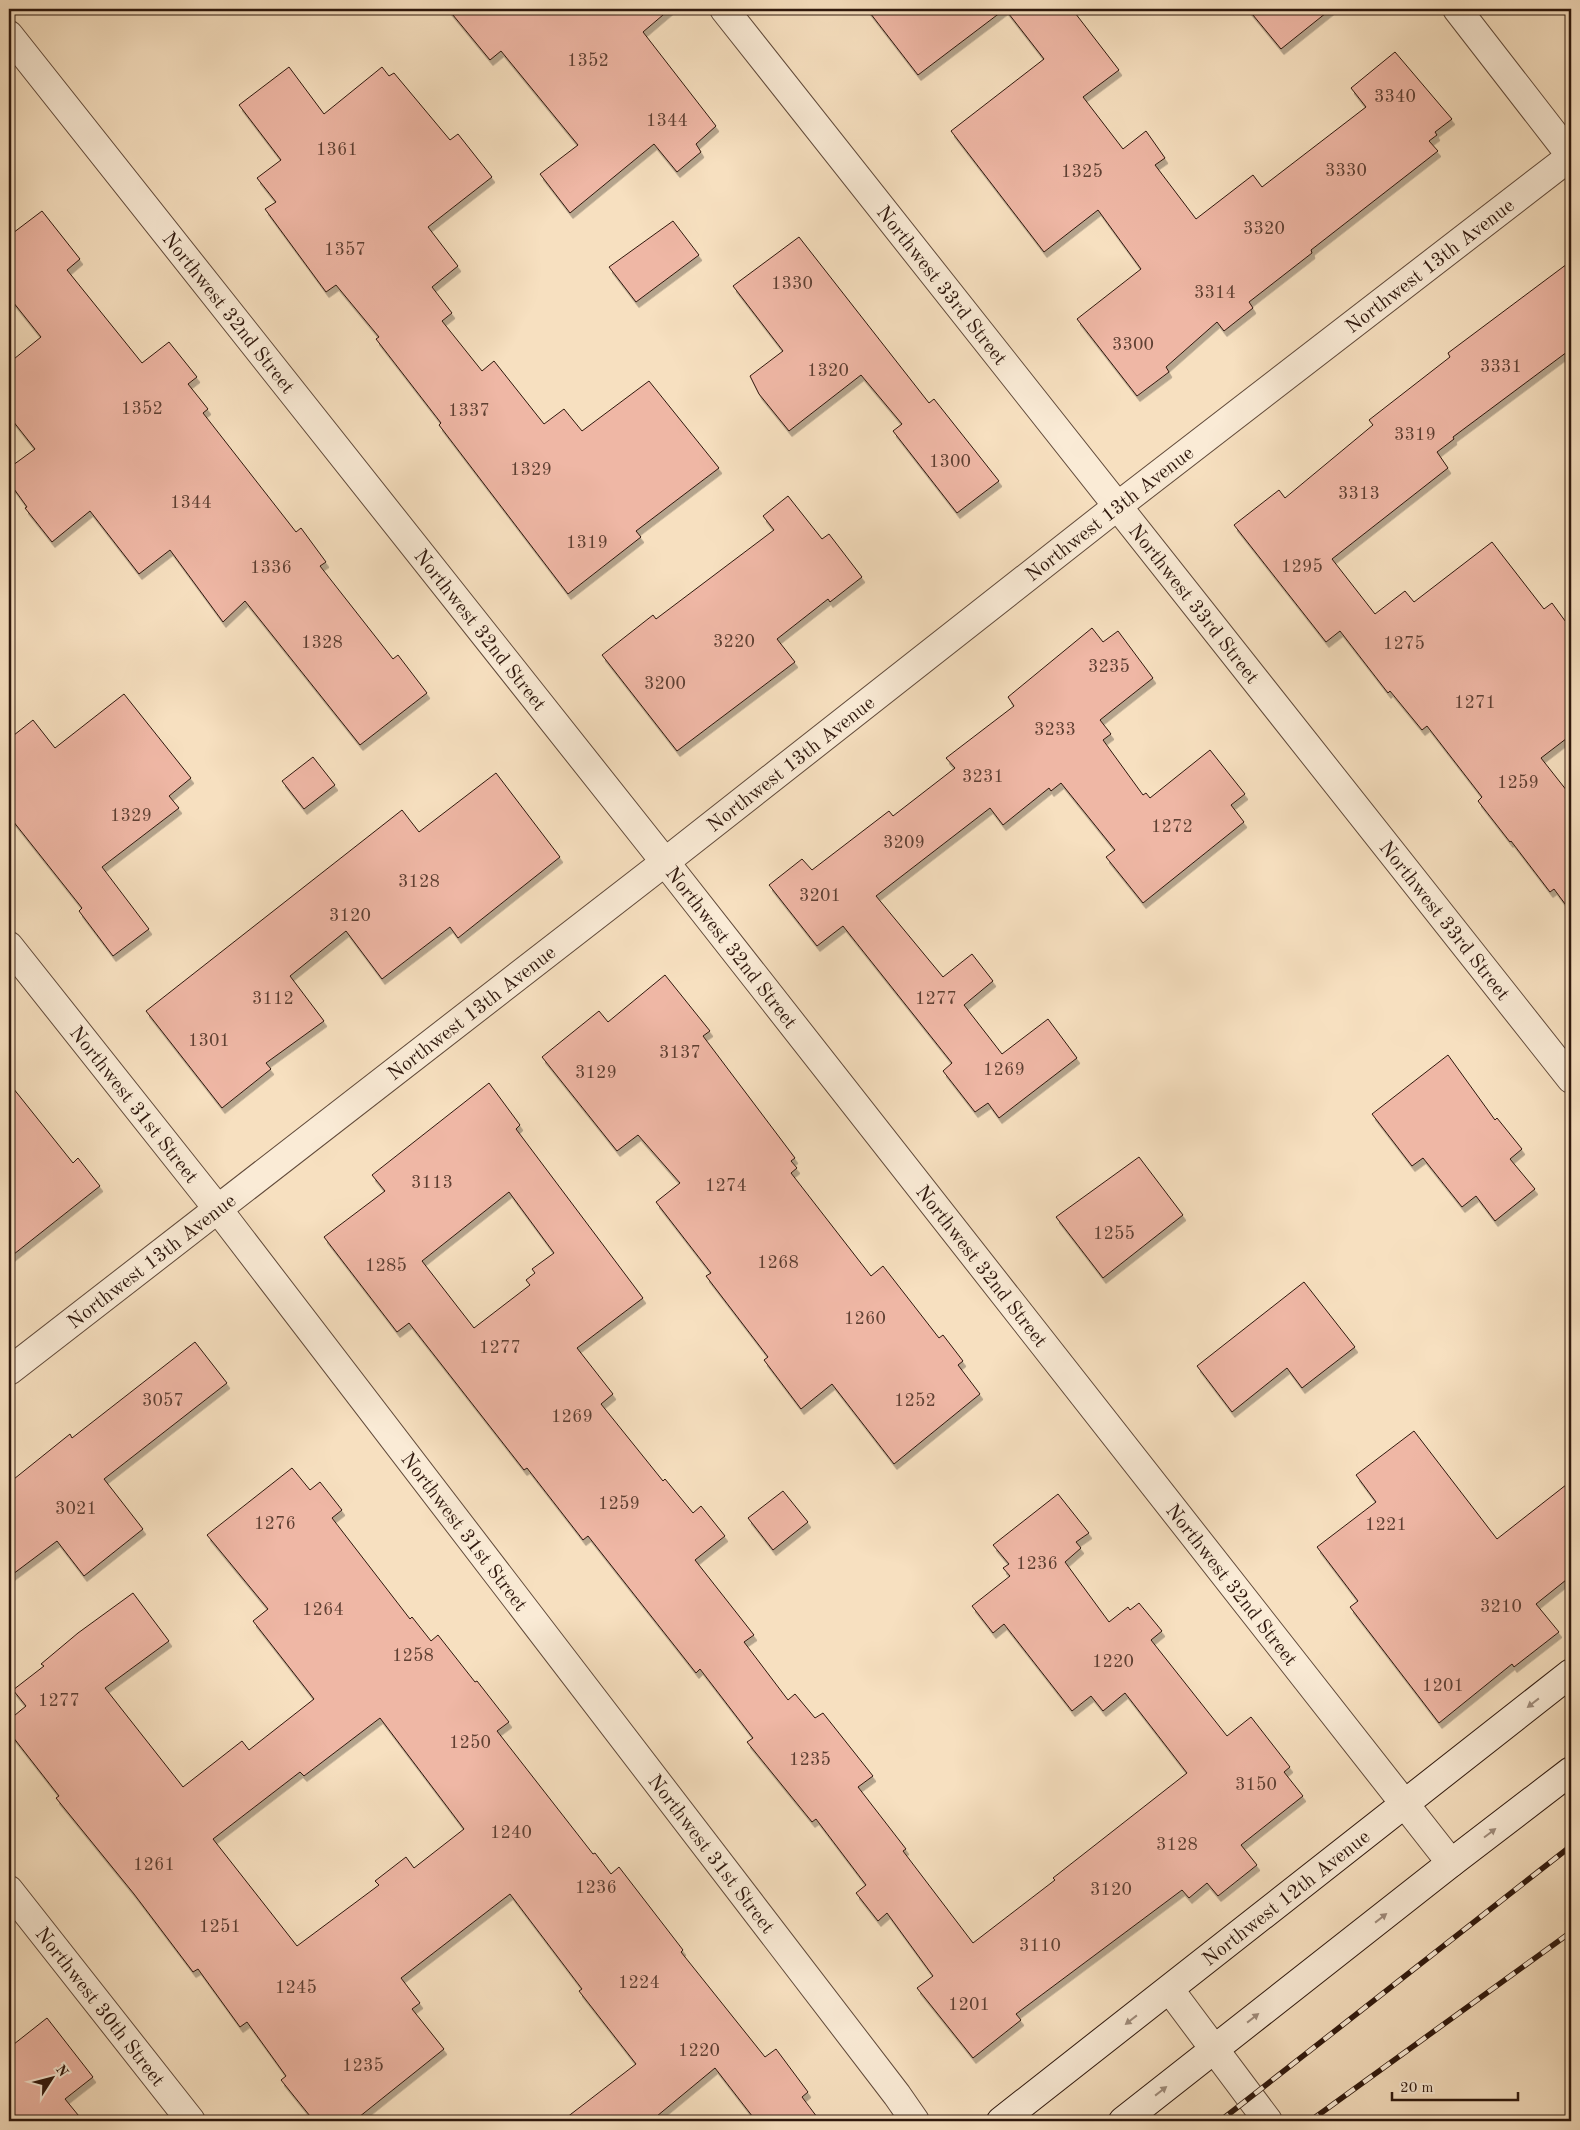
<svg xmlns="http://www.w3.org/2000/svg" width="1580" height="2130" viewBox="0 0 1580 2130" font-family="'Old Standard TT',serif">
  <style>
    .building { fill: #efb7a5; stroke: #2f180d; fill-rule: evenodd; filter: url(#shadow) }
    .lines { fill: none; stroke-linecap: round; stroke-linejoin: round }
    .street-casing { stroke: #614a3a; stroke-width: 30 }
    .secondary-casing { stroke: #2f180d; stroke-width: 30 }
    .street { stroke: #faebd6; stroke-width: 28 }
    .secondary { stroke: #faebd6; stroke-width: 28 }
    .rail-casing { stroke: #2f180d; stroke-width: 5.5 }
    .rail { stroke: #faebd6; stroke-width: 4; stroke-dasharray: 11; stroke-linecap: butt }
    .oneway { fill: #9f8c7c }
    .labels { text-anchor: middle; stroke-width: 4; stroke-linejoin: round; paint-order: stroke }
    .number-label { font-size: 18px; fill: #5f4033 }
    .street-label { font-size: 20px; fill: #2f180d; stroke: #faebd6 }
  </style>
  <defs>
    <filter id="shadow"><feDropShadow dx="3" dy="5.5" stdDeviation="0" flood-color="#0004"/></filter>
  </defs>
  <rect width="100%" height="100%" fill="#f7e0c0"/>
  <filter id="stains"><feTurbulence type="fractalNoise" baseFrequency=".004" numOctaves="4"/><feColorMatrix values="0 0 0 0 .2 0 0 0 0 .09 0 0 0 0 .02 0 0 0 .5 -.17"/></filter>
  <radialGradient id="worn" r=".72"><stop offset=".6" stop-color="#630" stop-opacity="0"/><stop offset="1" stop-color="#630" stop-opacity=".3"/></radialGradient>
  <path class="building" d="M 448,9 L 670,9 L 643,32 L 716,126 L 696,144 L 701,152 L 677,172 L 654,144 L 570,213 L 540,174 L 578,145 L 501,51 L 490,60 Z
    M 867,9 L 1072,9 L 1119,70 L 1083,97 L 1123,149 L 1146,131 L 1165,158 L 1155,165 L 1196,219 L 1253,175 L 1262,187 L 1366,107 L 1351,88 L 1395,52 L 1452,119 L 1435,132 L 1437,135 L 1429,141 L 1438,151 L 1311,250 L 1312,253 L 1249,302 L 1253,308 L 1224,331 L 1217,322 L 1166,367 L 1169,372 L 1137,396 L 1077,319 L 1141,269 L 1098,210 L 1044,252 L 951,131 L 1044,59 L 1005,9 L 918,75 Z
    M 1248,9 L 1331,9 L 1281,49 Z
    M 289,67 L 324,114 L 382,67 L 389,76 L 394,73 L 450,140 L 458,134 L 492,177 L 428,227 L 458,266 L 432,287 L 452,313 L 442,321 L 482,371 L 494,361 L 544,424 L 564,409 L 582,431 L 649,381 L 719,468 L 636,531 L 641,537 L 568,594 L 439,425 L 441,423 L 376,339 L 379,337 L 336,285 L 326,292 L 265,209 L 276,202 L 257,178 L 281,160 L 239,105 Z
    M 42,211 L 80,259 L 67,270 L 142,363 L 169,342 L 197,377 L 188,384 L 208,409 L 203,413 L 296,532 L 301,528 L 326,562 L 320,566 L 393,659 L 398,655 L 427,693 L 360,745 L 245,601 L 223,622 L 170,550 L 139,574 L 90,511 L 52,542 L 25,508 L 27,507 L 9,482 L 9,468 L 35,449 L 9,416 L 9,363 L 41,337 L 9,297 L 9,236 Z
    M 673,221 L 699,255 L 636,302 L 609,267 Z
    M 799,237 L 929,403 L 934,399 L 999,481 L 957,513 L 893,431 L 902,424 L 861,375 L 789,431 L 759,394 L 750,376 L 783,351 L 733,286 Z
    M 1571,261 L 1571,349 L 1453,437 L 1454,439 L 1437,452 L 1448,468 L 1332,559 L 1375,614 L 1405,591 L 1414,602 L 1492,542 L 1544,609 L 1552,603 L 1571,629 L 1571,735 L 1541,758 L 1571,796 L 1571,912 L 1554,889 L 1550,892 L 1511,841 L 1510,842 L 1478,801 L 1482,797 L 1427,726 L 1422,730 L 1390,691 L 1388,693 L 1340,631 L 1326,642 L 1234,525 L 1279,490 L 1285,498 L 1373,425 L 1369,420 L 1450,357 L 1448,353 Z
    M 788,496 L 822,539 L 829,534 L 862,577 L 830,602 L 828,599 L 777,639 L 795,662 L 677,751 L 602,655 L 653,615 L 656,619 L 774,530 L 763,516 Z
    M 1092,628 L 1103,642 L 1118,631 L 1153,678 L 1100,720 L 1111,734 L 1103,740 L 1143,795 L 1146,793 L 1150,798 L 1210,750 L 1245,794 L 1231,805 L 1244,822 L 1143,903 L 1106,857 L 1115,850 L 1061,783 L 1051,791 L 1049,788 L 1003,825 L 990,808 L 876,896 L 943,977 L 972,954 L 993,981 L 964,1005 L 1002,1054 L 1048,1019 L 1077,1058 L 999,1118 L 988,1103 L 975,1112 L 943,1071 L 952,1063 L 843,926 L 817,946 L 769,885 L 802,859 L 812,870 L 889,811 L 893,816 L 955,768 L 946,758 L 1014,706 L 1008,697 Z
    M 124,694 L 191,778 L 169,796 L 179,808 L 102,867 L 149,929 L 113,956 L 79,911 L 82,908 L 9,816 L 9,739 L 33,720 L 55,748 Z
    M 313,757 L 335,785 L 304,809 L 282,781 Z
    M 496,773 L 560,857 L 458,938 L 450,927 L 382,979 L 346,931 L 290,976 L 324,1021 L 266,1063 L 271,1069 L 222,1108 L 146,1011 L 402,810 L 419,832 Z
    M 665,975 L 710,1031 L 703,1036 L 795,1158 L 791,1161 L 797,1168 L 791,1173 L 871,1276 L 883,1266 L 939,1338 L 943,1335 L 963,1361 L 958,1365 L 980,1394 L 894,1464 L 832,1384 L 801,1409 L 764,1360 L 768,1357 L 706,1276 L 711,1273 L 656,1202 L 680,1183 L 638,1135 L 617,1151 L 542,1057 L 599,1011 L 608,1022 Z
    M 1448,1055 L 1495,1120 L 1497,1118 L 1522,1149 L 1510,1159 L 1535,1189 L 1495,1221 L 1476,1196 L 1462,1207 L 1423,1158 L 1412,1166 L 1372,1114 Z
    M 9,1083 L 73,1163 L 78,1158 L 100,1186 L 9,1258 Z
    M 489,1083 L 520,1125 L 516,1129 L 643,1298 L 577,1348 L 613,1394 L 601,1404 L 663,1481 L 665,1479 L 693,1513 L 701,1506 L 725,1536 L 695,1560 L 754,1635 L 744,1642 L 788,1700 L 795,1694 L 815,1718 L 823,1713 L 873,1776 L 858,1787 L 906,1849 L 903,1851 L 973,1943 L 1055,1880 L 1053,1878 L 1187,1773 L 1125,1693 L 1103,1711 L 1091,1696 L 1072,1711 L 1004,1624 L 993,1633 L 972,1606 L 1010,1576 L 1003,1568 L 1009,1564 L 993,1545 L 1058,1494 L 1089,1533 L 1076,1542 L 1081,1548 L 1065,1562 L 1109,1622 L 1128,1607 L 1130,1610 L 1139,1603 L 1162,1631 L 1151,1640 L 1227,1736 L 1251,1717 L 1290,1767 L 1284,1772 L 1303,1796 L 1241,1845 L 1257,1865 L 1218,1896 L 1207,1883 L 1189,1898 L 1182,1890 L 1016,2014 L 1021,2020 L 973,2058 L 917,1988 L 933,1976 L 887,1913 L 878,1921 L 856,1893 L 866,1885 L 816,1819 L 812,1822 L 747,1742 L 753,1738 L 700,1669 L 696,1673 L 588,1536 L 583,1540 L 527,1468 L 524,1470 L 409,1323 L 397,1332 L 324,1237 L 385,1191 L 372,1175 ZM 509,1192 L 554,1253 L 532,1269 L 535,1273 L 526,1280 L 530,1285 L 474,1328 L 422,1261 Z
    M 1139,1157 L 1183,1215 L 1103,1278 L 1056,1217 Z
    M 1304,1282 L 1355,1347 L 1302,1388 L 1287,1368 L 1232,1412 L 1197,1366 Z
    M 195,1342 L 227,1383 L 104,1479 L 143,1529 L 84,1576 L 57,1541 L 9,1577 L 9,1483 L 70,1434 L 72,1438 Z
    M 1414,1431 L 1497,1539 L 1571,1481 L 1571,1576 L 1536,1604 L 1559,1632 L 1514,1667 L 1512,1664 L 1439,1723 L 1350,1607 L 1358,1601 L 1317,1547 L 1376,1502 L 1356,1475 Z
    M 292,1468 L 310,1490 L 320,1482 L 342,1510 L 332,1518 L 410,1619 L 412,1617 L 431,1641 L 438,1635 L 475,1682 L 477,1681 L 509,1722 L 497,1731 L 593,1854 L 595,1853 L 611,1874 L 619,1867 L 683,1950 L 681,1952 L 765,2057 L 776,2049 L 808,2092 L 802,2097 L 820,2121 L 756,2121 L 715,2068 L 651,2121 L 562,2121 L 636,2064 L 579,1991 L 582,1989 L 510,1894 L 401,1978 L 420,2003 L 412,2009 L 444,2049 L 354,2121 L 314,2121 L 281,2080 L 286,2076 L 247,2022 L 240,2027 L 198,1969 L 193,1972 L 134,1894 L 56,1798 L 59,1796 L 9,1732 L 9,1720 L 26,1706 L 13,1690 L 44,1666 L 41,1664 L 78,1633 L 133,1593 L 169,1641 L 105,1688 L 183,1787 L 242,1741 L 249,1750 L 314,1699 L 253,1621 L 268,1609 L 207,1535 ZM 380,1718 L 464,1829 L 414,1868 L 406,1857 L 375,1881 L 379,1885 L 297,1946 L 213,1839 L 300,1772 L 304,1776 Z
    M 783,1491 L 808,1522 L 773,1550 L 748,1518 Z
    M 47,2018 L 93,2077 L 65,2099 L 83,2121 L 9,2121 L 9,2048 Z"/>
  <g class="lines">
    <defs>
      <g id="street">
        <path id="s1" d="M 724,9 L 1571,1079"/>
        <path id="s2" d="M 9,35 L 665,862 L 1451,1863"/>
        <path id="s3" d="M 9,946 L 217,1208 L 897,2095 L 915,2121"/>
        <path id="s4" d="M 9,1371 L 665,862 L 1119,505 L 1571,156 L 1457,9"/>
        <path id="s5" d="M 9,1890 L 191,2121"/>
        <path d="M 1170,1990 L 1268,2121"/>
      </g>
      <g id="secondary">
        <path id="s6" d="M 1001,2121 L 1571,1673"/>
        <path d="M 1123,2121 L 1451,1863 L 1571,1771"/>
      </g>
    </defs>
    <use href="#street" class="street-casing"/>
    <use href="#secondary" class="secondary-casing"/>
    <use href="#street" class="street"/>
    <use href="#secondary" class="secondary"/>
    <defs>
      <path id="rail" d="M 1220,2121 L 1571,1846
        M 1310,2121 L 1571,1932"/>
    </defs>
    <use href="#rail" class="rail-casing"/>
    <use href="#rail" class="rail"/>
  </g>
  <defs><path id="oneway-solid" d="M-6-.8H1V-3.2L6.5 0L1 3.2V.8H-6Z" transform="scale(1.25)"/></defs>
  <g class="oneway">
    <use href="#oneway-solid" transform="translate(1533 1703) rotate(142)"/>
    <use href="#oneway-solid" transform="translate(1490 1833) rotate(-37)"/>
    <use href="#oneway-solid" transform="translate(1381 1918) rotate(-38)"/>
    <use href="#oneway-solid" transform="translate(1253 2018) rotate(-38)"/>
    <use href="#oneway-solid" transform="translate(1131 2020) rotate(142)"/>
    <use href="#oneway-solid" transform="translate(1161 2091) rotate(-38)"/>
  </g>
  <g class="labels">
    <g class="number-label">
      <text x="588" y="66">1352</text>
      <text x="1395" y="102">3340</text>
      <text x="667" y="126">1344</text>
      <text x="337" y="155">1361</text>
      <text x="1346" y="176">3330</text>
      <text x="1082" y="177">1325</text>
      <text x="1264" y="234">3320</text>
      <text x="345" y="255">1357</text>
      <text x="792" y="289">1330</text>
      <text x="1215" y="298">3314</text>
      <text x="1133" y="350">3300</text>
      <text x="1501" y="372">3331</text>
      <text x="828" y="376">1320</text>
      <text x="142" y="414">1352</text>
      <text x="469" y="416">1337</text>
      <text x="1415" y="440">3319</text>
      <text x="950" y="467">1300</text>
      <text x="531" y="475">1329</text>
      <text x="1359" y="499">3313</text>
      <text x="191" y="508">1344</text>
      <text x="587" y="548">1319</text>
      <text x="1302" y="572">1295</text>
      <text x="271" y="573">1336</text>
      <text x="734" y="647">3220</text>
      <text x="322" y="648">1328</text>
      <text x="1404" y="649">1275</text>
      <text x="1109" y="672">3235</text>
      <text x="665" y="689">3200</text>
      <text x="1475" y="708">1271</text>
      <text x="1055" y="735">3233</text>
      <text x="983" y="782">3231</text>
      <text x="1518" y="788">1259</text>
      <text x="131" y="821">1329</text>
      <text x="1172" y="832">1272</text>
      <text x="904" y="848">3209</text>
      <text x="419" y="887">3128</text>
      <text x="820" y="901">3201</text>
      <text x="350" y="921">3120</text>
      <text x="273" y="1004">3112</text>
      <text x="936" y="1004">1277</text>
      <text x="209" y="1046">1301</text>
      <text x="680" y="1058">3137</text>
      <text x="1004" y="1075">1269</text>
      <text x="596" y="1078">3129</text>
      <text x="432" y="1188">3113</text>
      <text x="726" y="1191">1274</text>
      <text x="1114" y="1239">1255</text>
      <text x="778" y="1268">1268</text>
      <text x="386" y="1271">1285</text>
      <text x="865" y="1324">1260</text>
      <text x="500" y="1353">1277</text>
      <text x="163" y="1406">3057</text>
      <text x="915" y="1406">1252</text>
      <text x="572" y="1422">1269</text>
      <text x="619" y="1509">1259</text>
      <text x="76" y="1514">3021</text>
      <text x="275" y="1529">1276</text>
      <text x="1386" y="1530">1221</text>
      <text x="1037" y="1569">1236</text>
      <text x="1501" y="1612">3210</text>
      <text x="323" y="1615">1264</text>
      <text x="413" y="1661">1258</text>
      <text x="1113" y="1667">1220</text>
      <text x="1443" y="1691">1201</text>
      <text x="59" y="1706">1277</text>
      <text x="470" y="1748">1250</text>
      <text x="810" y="1765">1235</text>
      <text x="1256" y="1790">3150</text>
      <text x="511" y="1838">1240</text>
      <text x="1177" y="1850">3128</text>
      <text x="154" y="1870">1261</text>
      <text x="596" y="1893">1236</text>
      <text x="1111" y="1895">3120</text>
      <text x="220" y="1932">1251</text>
      <text x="1040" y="1951">3110</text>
      <text x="639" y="1988">1224</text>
      <text x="296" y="1993">1245</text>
      <text x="969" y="2010">1201</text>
      <text x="699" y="2056">1220</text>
      <text x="363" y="2071">1235</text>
    </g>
    <g class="street-label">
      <text dy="7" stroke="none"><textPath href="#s4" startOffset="1800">Northwest 13th Avenue</textPath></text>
      <text dy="7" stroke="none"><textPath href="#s1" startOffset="352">Northwest 33rd Street</textPath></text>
      <text dy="7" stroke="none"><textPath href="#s2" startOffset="354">Northwest 32nd Street</textPath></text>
      <text dy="7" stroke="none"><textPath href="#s4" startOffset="1395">Northwest 13th Avenue</textPath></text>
      <text dy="7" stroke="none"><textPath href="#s1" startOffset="758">Northwest 33rd Street</textPath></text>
      <text dy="7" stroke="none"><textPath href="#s2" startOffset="759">Northwest 32nd Street</textPath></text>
      <text dy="7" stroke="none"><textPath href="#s4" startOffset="990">Northwest 13th Avenue</textPath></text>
      <text dy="7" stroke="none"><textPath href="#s1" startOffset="1162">Northwest 33rd Street</textPath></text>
      <text dy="7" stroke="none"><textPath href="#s2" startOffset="1164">Northwest 32nd Street</textPath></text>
      <text dy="7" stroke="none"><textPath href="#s4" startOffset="585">Northwest 13th Avenue</textPath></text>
      <text dy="7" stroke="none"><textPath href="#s3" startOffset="202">Northwest 31st Street</textPath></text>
      <text dy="7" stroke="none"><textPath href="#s4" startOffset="180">Northwest 13th Avenue</textPath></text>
      <text dy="7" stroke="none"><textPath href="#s2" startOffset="1569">Northwest 32nd Street</textPath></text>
      <text dy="7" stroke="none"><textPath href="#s3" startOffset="742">Northwest 31st Street</textPath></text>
      <text dy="7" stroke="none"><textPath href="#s2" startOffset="1974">Northwest 32nd Street</textPath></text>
      <text dy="7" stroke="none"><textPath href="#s3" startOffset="1148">Northwest 31st Street</textPath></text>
      <text dy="7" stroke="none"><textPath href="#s6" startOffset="362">Northwest 12th Avenue</textPath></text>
      <text dy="7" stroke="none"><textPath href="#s5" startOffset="148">Northwest 30th Street</textPath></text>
    </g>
  </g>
  <rect width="1580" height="2130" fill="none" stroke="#f7e0c0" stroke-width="30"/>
  <rect x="10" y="10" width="1560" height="2110" fill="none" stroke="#2f180d" stroke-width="2.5"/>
  <rect x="15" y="15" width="1550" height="2100" fill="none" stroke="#2f180d"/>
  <g transform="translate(52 2078) rotate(54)" stroke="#faebd6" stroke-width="4" paint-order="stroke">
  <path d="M0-4L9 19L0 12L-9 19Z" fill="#2f180d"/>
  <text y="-8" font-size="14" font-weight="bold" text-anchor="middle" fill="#2f180d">N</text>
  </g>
  <path d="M1392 2092v8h126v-8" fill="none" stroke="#2f180d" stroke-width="2.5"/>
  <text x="1400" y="2092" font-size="15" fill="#2f180d" stroke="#faebd6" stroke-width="4" paint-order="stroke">20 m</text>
  <rect width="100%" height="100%" filter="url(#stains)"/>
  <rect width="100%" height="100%" fill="url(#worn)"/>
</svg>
